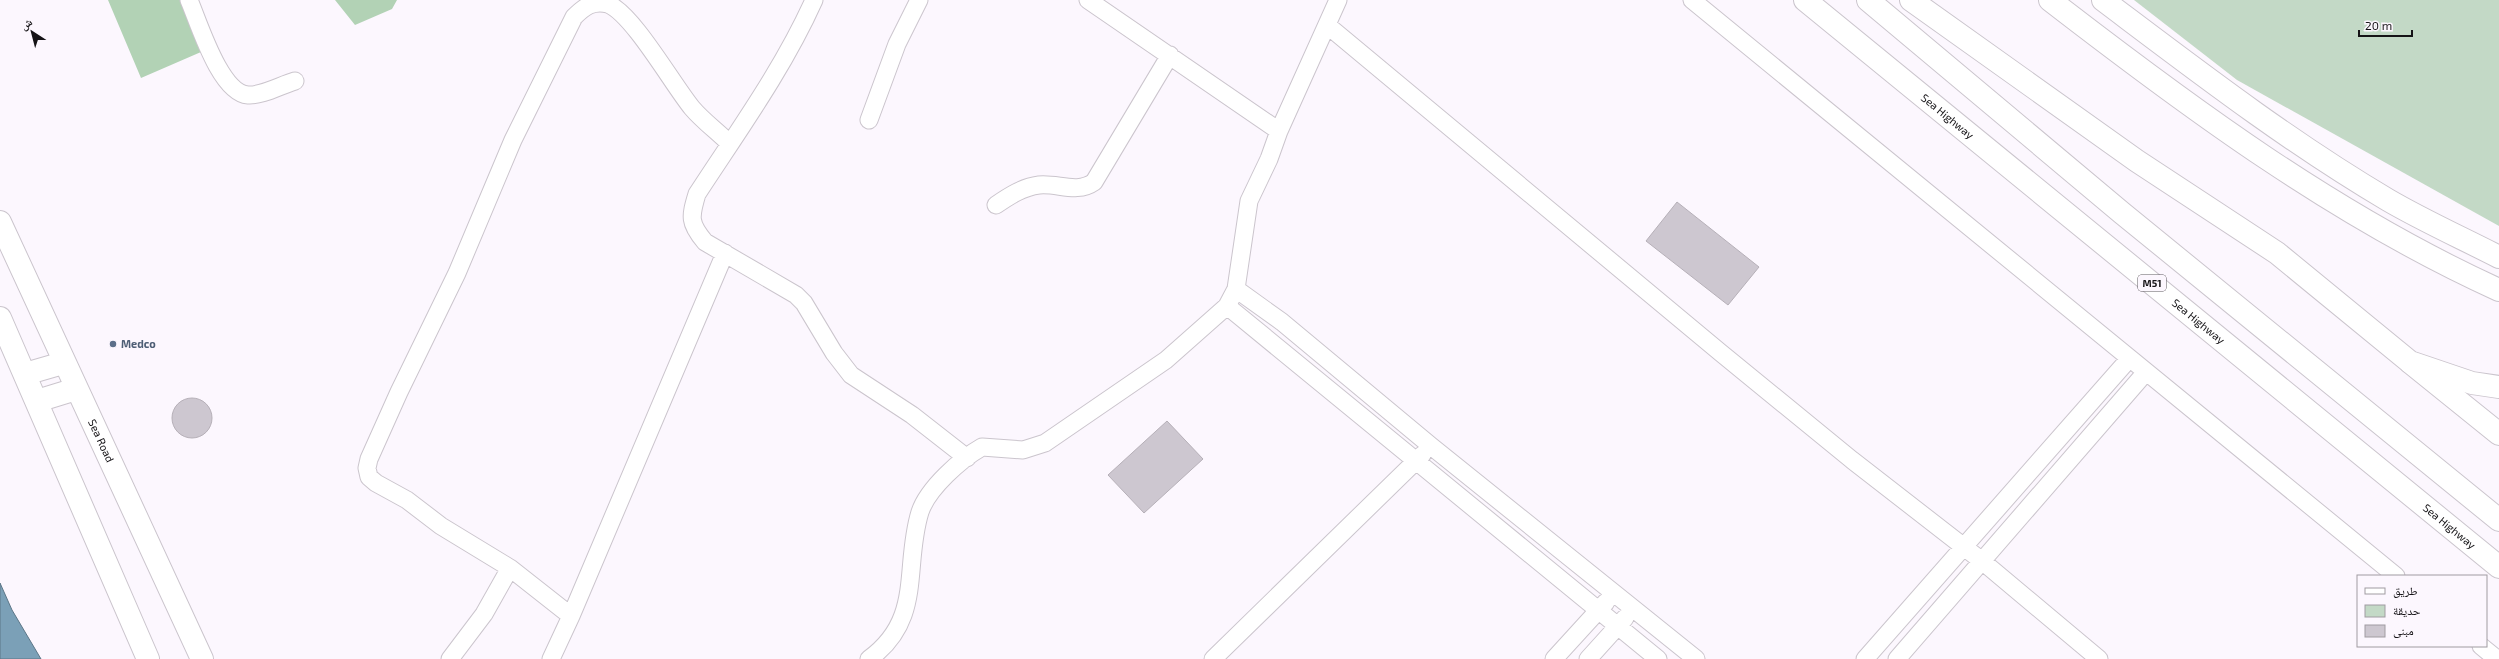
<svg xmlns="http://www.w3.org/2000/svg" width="2499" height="659" viewBox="0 0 2499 659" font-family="'Exo 2','Noto Naskh Arabic',sans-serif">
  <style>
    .green { fill: #c3d9c6 }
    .forest { fill: #b2d2b5 }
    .water { fill: #7ba0b7; stroke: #5c7687 }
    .building { fill: #cdc7d0; stroke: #b6b0b8 }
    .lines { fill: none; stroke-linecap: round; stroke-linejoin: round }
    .street-casing { stroke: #cbc5cd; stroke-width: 19 }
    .secondary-casing { stroke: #cbc5cd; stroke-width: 24 }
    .highway-casing { stroke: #cbc5cd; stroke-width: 24 }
    .street { stroke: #fff; stroke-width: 17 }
    .secondary { stroke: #fff; stroke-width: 22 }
    .highway { stroke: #fff; stroke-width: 22 }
    .service-dot { fill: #5c6f8a; stroke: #fcf7fe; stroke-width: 1.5 }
    .labels { text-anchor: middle; stroke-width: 3; stroke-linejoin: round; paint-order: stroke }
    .shield { fill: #fcf7fe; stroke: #5a575c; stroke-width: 1 }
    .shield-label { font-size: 10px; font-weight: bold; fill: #151316 }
    .street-label { font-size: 11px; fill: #151316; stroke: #fcf7fe }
    .service-label { font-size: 11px; font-weight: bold; fill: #4e5e75; stroke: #fcf7fe; text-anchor: start }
  </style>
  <rect width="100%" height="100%" fill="#fcf7fe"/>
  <path class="green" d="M 2134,0 L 2499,0 L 2499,226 L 2237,80 Z"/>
  <path class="forest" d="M 108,0 L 187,0 L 201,52 L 141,78 Z
    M 335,0 L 397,0 L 392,9 L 355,25 Z"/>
  <path class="water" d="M 0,583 L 12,610 L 41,659 L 0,659 Z"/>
  <path class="building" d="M 1677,202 L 1759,267 L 1728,305 L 1646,241 Z
    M172 418a20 20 0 1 1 40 0a20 20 0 1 1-40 0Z
    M 1167,421 L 1203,459 L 1144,513 L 1108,475 Z"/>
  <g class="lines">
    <defs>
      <path id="street" d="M 189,0 C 199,23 220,93 248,95 C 262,96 281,85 295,81
        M 814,0 C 783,69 738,131 697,194 C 690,217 689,223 705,242 L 796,295 L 804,303 L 834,353 L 851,375 L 912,415 L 967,458
        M 1088,0 L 1279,131 L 1338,0
        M 1692,0 L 2396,576
        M 1327,25 L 1721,353 L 1852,460 L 1982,561 L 2099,659
        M 869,120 L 897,44 L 919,0
        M 996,205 C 1009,196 1023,187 1039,185 C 1058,183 1077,194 1094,182 L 1170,55
        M 1236,289 L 1282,322 L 1431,446 L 1696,659
        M 1227,306 L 1658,659
        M 571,616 L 725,253
        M 2481,646 L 2497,659
        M 450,659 L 484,614 L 510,568
        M 551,659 L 571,616 L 510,568 L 441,526 L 407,500 L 376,483 L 369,477 L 367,468 L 369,459 L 399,392 L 457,273 L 513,140 L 574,17 C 584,7 593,0 608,4 C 633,14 673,85 692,108 C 703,121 718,132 730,144
        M 869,659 C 924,619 903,567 920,512 C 928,488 961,459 982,447 L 1023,450 L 1045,443 L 1166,360 L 1227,306 L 1236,289 L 1249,201 L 1269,159 L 1279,131
        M 1213,659 L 1422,455
        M 1554,659 L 1606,602
        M 1588,659 L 1625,618
        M 1865,659 L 2129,359
        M 1897,659 L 2146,372"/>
      <path id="secondary" d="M 2050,0 C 2191,109 2336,216 2499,290
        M 2103,0 C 2196,70 2288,141 2388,200 C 2424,221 2462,238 2499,257
        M 2411,363 L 2499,434"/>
      <g id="highway">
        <path id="s1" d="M 1805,0 L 2499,567"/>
        <path d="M 1868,0 L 2122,213 L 2499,520"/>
        <path d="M 1911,0 L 2137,161 L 2277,253 L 2410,362 L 2472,383 L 2499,387"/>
        <path id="s2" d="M 0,222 L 202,659"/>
        <path d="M 0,318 L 148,659"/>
        <path d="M 25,374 L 63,363"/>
        <path d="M 37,401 L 76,389"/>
      </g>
    </defs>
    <use href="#street" class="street-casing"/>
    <use href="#secondary" class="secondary-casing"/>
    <use href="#highway" class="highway-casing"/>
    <use href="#street" class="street"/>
    <use href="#secondary" class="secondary"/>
    <use href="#highway" class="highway"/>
  </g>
  <circle class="service-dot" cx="113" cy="344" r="4"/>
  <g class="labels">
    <rect class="shield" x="2138" y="275" width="28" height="16" rx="3"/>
    <g class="shield-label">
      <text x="2152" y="287">M51</text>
    </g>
    <g class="street-label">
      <text dy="4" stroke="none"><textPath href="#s1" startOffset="184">Sea Highway</textPath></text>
      <text dy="4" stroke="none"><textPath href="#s1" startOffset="508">Sea Highway</textPath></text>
      <text dy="4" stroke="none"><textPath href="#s2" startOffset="241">Sea Road</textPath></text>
      <text dy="4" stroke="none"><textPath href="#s1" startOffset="832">Sea Highway</textPath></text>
    </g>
    <g class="service-label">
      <text x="121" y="348">Medco</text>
    </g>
  </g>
  <rect x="2357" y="575" width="130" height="72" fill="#fcf7fe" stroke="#a09ca1"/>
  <rect x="2365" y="588" width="20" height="6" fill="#ffffff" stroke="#a09ca1"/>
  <text x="2393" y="595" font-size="12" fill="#151316">طريق</text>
  <rect x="2365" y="605" width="20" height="12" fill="#c3d9c6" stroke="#a09ca1"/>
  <text x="2393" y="615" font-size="12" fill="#151316">حديقة</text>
  <rect x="2365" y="625" width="20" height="12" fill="#cdc7d0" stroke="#a09ca1"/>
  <text x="2393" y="635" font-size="12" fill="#151316">مبنى</text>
  <g transform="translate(32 32) rotate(324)" stroke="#fcf7fe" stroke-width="3" paint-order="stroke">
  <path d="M0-3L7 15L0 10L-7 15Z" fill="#151316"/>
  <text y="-6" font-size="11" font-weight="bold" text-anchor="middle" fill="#151316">ش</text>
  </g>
  <path d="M2359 30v6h53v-6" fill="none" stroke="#151316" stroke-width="2"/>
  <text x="2365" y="30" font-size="12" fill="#151316" stroke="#fcf7fe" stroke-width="3" paint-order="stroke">20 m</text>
</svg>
